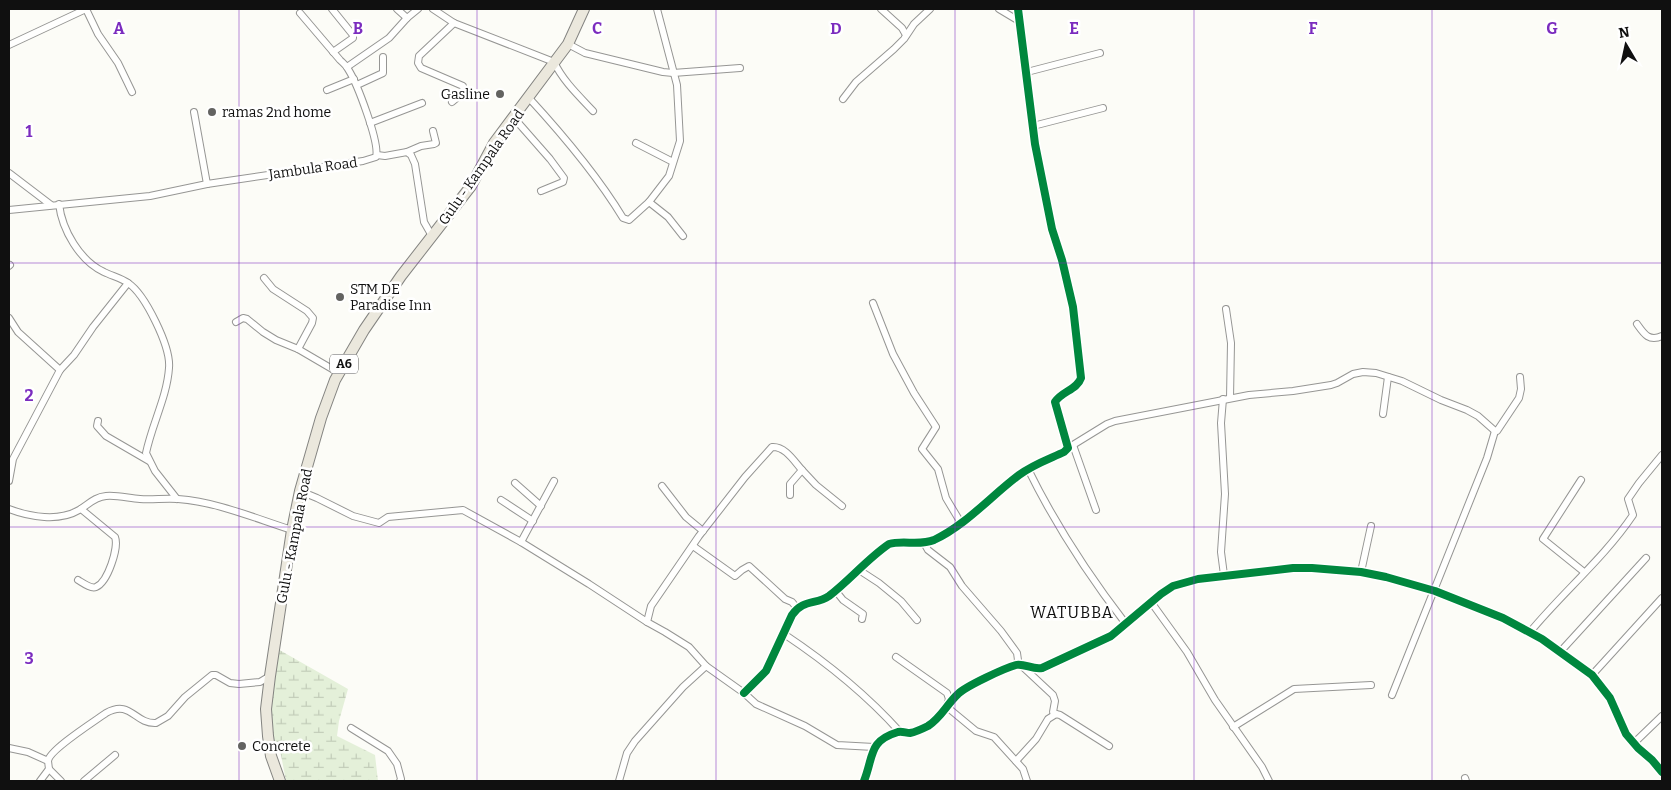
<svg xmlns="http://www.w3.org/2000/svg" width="1671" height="790" font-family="Bitter,serif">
  <defs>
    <pattern id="wetland-marsh" width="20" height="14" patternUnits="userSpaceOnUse" patternTransform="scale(1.25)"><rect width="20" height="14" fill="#e4f0d9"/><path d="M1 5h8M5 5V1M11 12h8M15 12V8" fill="none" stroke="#c3cdb9"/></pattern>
  </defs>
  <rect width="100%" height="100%" fill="#fcfcf7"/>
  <!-- wetland -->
  <polygon fill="url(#wetland-marsh)" points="276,648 348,689 339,721 337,736 375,755 378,781 286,781 281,755 273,739 271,699"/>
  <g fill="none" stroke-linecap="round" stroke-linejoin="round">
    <defs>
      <g id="minor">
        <polyline points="86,9 98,34 118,63 132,92"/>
        <polyline points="332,9 353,35 353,38 333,52"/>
        <polyline points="397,9 407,18"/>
        <path d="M433 9 454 23 554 62C563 81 579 96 593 111"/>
        <polyline points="881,9 902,28 906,35"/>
        <polyline points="999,9 1019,21"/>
        <polyline points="568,44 585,53 663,72 673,73 740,68"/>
        <polyline points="9,45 86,9"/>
        <polyline points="347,67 389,38 407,18 418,9"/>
        <polyline points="1027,72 1100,53"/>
        <polyline points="357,85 383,73 383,57"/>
        <polyline points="327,90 354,79"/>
        <path d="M529 98C563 135 597 175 623 218L629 220 649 202 669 176 680 141 677 85 657 9"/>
        <polyline points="843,99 856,82 894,49 904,39 914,24 930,9"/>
        <polyline points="452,102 464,92 463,86 421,68 418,63 419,56 454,23"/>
        <path d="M194 112 207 184 363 161 376 157C380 143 357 83 348 69 346 65 343 63 340 60L300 13"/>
        <polyline points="514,118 550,159 564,178 563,182 541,191"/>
        <polyline points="370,123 422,103"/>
        <polyline points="1033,126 1103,108"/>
        <polyline points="636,143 673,162"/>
        <polyline points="407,152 421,146 434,144 436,143 433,131"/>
        <polyline points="377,155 385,156 407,152 411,155 415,164 424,222 432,236"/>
        <polyline points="9,173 51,205"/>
        <polyline points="649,202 668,217 683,236"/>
        <path d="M59 204C62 230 80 261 104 272 112 276 121 278 128 283 145 294 171 347 169 368 167 397 152 424 146 453L155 471 177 499"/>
        <polyline points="9,210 150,196 207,184"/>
        <polyline points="9,266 10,265"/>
        <polyline points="264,278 273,289 307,311 313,318 312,323 298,349"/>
        <polyline points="873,303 893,354 914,393 936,427 922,449 938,469 946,498 961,523"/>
        <polyline points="1226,309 1231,343 1230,398"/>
        <polyline points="9,318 18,332 60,370"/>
        <polyline points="236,322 243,318 247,319 263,332 276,340 298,349 339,373"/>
        <path d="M1637 324C1644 334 1649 342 1662 336"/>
        <polyline points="1223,399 1221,423 1225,494 1221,552 1224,575"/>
        <polyline points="1383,414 1388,377"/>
        <polyline points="98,421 97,426 106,436 149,461"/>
        <polyline points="1073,445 1096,510"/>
        <polyline points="1068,448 1107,424 1115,421 1249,395 1293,391 1331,385 1337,383 1353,374 1363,372 1376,373 1402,381 1441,400 1467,410 1478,416 1495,431 1497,431 1519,398 1521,389 1520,377"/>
        <path d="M1028 469C1055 524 1089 576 1126 624"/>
        <polyline points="802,470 816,485 842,506"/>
        <polyline points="1581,480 1543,539 1584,572"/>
        <polyline points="9,481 13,459 60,370 74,355 93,327 128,283"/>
        <polyline points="515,483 541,506"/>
        <polyline points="662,486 686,517 703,531"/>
        <polyline points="300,491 317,498 353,516 379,523 388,517 463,510 521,542 589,584 647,622"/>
        <path d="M790 495V484L802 470C794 461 785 446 772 447L745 477 699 536 651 606 647 622 665 632 689 647 706 666 744 693 756 704 805 726 837 745 874 747"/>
        <polyline points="501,500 533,521"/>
        <path d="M9 509C30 517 59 522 79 510 88 505 94 497 106 496 117 495 128 498 140 499 152 500 165 498 178 499 218 502 254 518 292 530"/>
        <polyline points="521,542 554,481"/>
        <polyline points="924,543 928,550 950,567 962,586 1001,631 1017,653 1018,660 1016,665"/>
        <polyline points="693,546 735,576 742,570 749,566 785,599 792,602 797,608"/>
        <polyline points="859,570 879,583 901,601 917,620"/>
        <polyline points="1361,572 1371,526"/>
        <path d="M78 580C83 583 91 589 96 587 108 582 119 547 115 537L81 509"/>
        <polyline points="835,590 843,600 863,614 862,619"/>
        <polyline points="1151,602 1187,652 1215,700 1262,767 1269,781"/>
        <path d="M1530 632C1563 592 1604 558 1633 515L1628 499 1639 483 1662 455"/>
        <path d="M784 634C826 662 866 694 900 732"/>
        <polyline points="1560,652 1646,558"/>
        <polyline points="896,657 947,693 949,699 947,705"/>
        <polyline points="1023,667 1053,695 1055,701 1053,712 1056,714"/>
        <polyline points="1592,675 1662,598"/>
        <path d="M744 693 766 671 792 615C803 599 816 605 829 596 850 580 867 559 889 544 903 540 920 546 934 540 966 525 991 496 1019 475 1032 465 1049 459 1064 452L1068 448 1055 402C1062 391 1077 390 1081 378L1073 307 1062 260 1052 229 1035 144 1018 9"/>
        <polyline points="1392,695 1487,458 1495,431"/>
        <polyline points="947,707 976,731 994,737 1023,769 1027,781"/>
        <polyline points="1233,727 1294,689 1371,685"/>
        <polyline points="351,728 388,751 397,764 401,779 400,781"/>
        <polyline points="1634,743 1662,716"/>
        <polyline points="9,748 28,752 48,761 49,769 40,781"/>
        <path d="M48 761C49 750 95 721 106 713 131 699 134 724 156 723L168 716 185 697 212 675H216L230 683 239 684 260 682 270 676"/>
        <polyline points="1016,761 1036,739 1048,719 1056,714 1060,715 1109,746"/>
        <polyline points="49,769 61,781"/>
        <polyline points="1465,778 1466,781"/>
        <polyline points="84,781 115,755"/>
        <polyline points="619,781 627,753 635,741 683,687 706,666"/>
        <path d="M864 781C874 756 868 741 898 732 902 731 906 733 910 733 916 732 922 729 928 726 941 718 947 704 958 694 966 686 1005 668 1016 665 1024 663 1033 670 1042 668L1111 636 1161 594 1173 586 1198 579 1293 568H1312L1361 572 1386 577 1435 591 1503 618 1542 639 1592 675 1610 698 1626 734 1638 748 1652 760 1662 772"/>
      </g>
      <polyline id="primary" points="280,781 271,756 268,736 266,709 270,676 292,530 300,491 321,418 335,380 364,330 401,276 471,186 494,143 568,44 584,9"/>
    </defs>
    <!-- minor casing -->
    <use href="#minor" stroke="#969694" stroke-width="8"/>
    <!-- primary casing -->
    <use href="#primary" stroke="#848481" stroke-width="12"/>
    <!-- minor -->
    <use href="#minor" stroke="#fffffe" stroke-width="6"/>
    <!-- primary -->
    <use href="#primary" stroke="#ebe8dd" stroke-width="10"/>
    <defs>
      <g id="cycleway">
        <path d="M744 693 766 671 792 615C803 599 816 605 829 596 850 580 867 559 889 544 903 540 920 546 934 540 966 525 991 496 1019 475 1032 465 1049 459 1064 452L1068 448 1055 402C1062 391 1077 390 1081 378L1073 307 1062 260 1052 229 1035 144 1018 9"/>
        <path d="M864 781C874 756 868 741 898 732 902 731 906 733 910 733 916 732 922 729 928 726 941 718 947 704 958 694 966 686 1005 668 1016 665 1024 663 1033 670 1042 668L1111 636 1161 594 1173 586 1198 579 1293 568H1312L1361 572 1386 577 1435 591 1503 618 1542 639 1592 675 1610 698 1626 734 1638 748 1652 760 1662 772"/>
      </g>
    </defs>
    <!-- cycleway casing -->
    <use href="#cycleway" stroke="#fff" stroke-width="11"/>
    <!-- cycleway -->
    <use href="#cycleway" stroke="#00873e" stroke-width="8"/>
  </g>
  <!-- grid -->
  <path fill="none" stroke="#7b2cbf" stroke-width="1" stroke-opacity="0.55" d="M239 9V781M477 9V781M716 9V781M955 9V781M1194 9V781M1432 9V781M9 263H1662M9 527H1662"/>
  <!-- markers -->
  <g fill="#636361" stroke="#fff" stroke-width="2">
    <circle cx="500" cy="94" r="5"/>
    <circle cx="212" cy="112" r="5"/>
    <circle cx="340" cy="297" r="5"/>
    <circle cx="242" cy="746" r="5"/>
  </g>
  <g text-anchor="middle" stroke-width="5" stroke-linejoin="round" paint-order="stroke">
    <!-- shield labels -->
    <rect fill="#fff" stroke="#585858" stroke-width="1" x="330" y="354.5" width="28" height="19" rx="4"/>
    <g font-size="12" font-weight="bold" fill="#101010">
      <text x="344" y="368">A6</text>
    </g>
    <!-- poi labels -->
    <g font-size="14" fill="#101010" stroke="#fff" text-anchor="start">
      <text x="490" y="99" text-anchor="end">Gasline</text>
      <text x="222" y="117">ramas 2nd home</text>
      <text x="350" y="294">STM DE<tspan x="350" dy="16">Paradise Inn</tspan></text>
      <text x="252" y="751">Concrete</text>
    </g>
    <!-- street labels -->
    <g font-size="14" fill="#101010" stroke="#fff">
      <text transform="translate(481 167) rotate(-55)" y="5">Gulu - Kampala Road</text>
      <text transform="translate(313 168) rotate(-8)" y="5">Jambula Road</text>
      <text transform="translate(294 536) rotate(-79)" y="5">Gulu - Kampala Road</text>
    </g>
    <!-- quarter labels -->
    <g font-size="16" letter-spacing="1" fill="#101010" stroke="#fff">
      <text x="1072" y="618">WATUBBA</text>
    </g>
  </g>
  <g font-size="16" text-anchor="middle" font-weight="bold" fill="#7b2cbf" stroke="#fff" stroke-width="5" stroke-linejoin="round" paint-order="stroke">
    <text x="119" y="34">A</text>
    <text x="358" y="34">B</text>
    <text x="597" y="34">C</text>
    <text x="836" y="34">D</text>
    <text x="1074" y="34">E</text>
    <text x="1313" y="34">F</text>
    <text x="1552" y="34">G</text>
    <text x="29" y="137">1</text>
    <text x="29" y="401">2</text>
    <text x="29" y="664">3</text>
  </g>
  <!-- border -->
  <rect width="1671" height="790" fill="none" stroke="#101010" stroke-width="20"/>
  <!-- north arrow -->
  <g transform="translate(1626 45) rotate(351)" stroke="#ffffff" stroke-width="4" paint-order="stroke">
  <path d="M0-4L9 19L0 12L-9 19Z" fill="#101010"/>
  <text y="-8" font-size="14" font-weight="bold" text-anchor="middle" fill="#101010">N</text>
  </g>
</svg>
